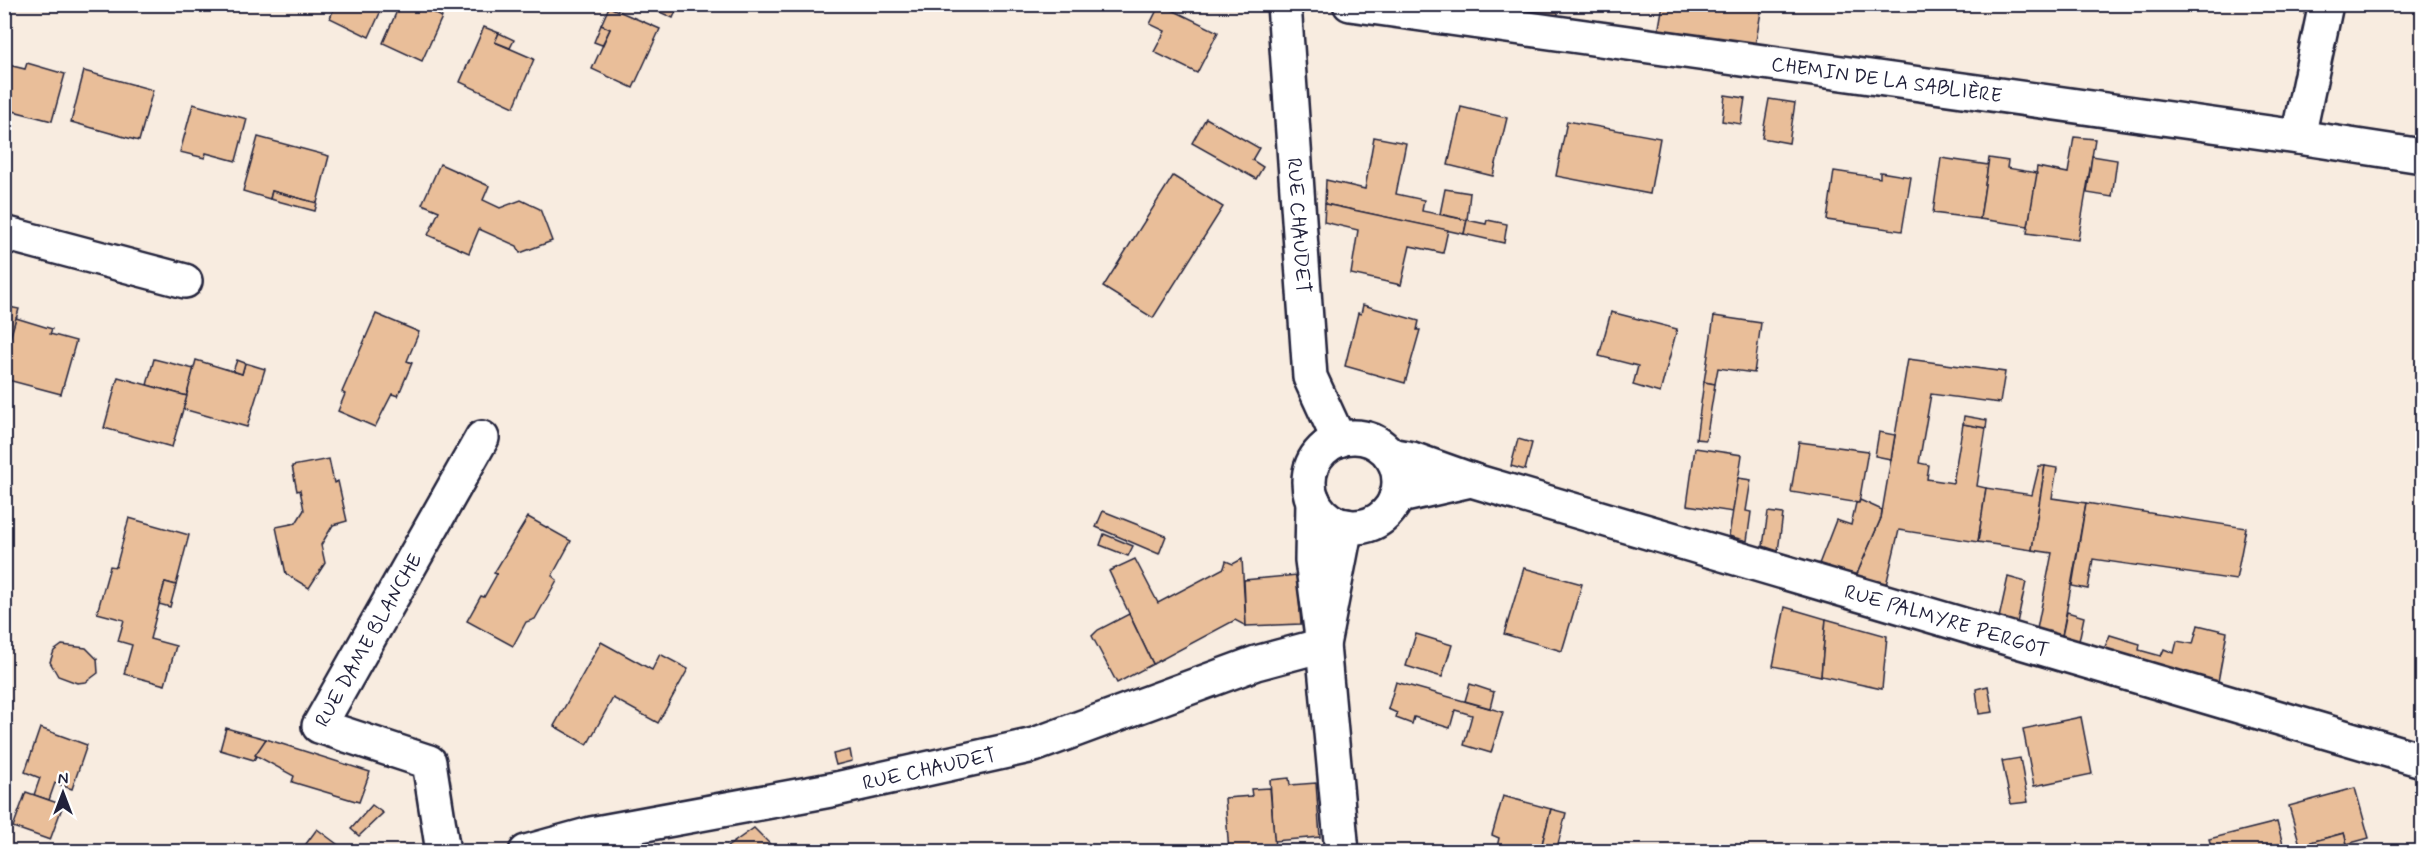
<svg xmlns="http://www.w3.org/2000/svg" width="2427" height="856" font-family="Mynerve,sans-serif">
  <rect width="100%" height="100%" fill="#f8ece0"/>
  <filter id="ink" filterUnits="userSpaceOnUse"><feTurbulence type="fractalNoise" baseFrequency=".0167" numOctaves="2"/><feDisplacementMap in="SourceGraphic" scale="12" xChannelSelector="R" yChannelSelector="G"/><feConvolveMatrix kernelMatrix="1 2 1 2 8 2 1 2 1" color-interpolation-filters="sRGB"/></filter>
  <g filter="url(#ink)">
    <!-- building -->
    <g fill="#e9be99" stroke="#22223b" stroke-width="1.5">
      <polygon points="336,4 384,4 369,37 330,18"/>
      <polygon points="400,4 421,4 420,6 442,17 422,61 383,43"/>
      <polygon points="642,4 679,4 673,18"/>
      <polygon points="1160,4 1218,32 1197,73 1154,52 1165,31 1150,24"/>
      <polygon points="1513,4 1562,4 1553,25"/>
      <polygon points="1663,4 1762,6 1754,53 1657,39"/>
      <polygon points="609,7 660,29 633,88 592,69 610,29 601,25"/>
      <polygon points="601,25 610,29 602,45 594,42"/>
      <polygon points="484,27 499,33 495,42 534,59 514,107 460,82"/>
      <polygon points="499,33 514,40 510,48 495,42"/>
      <polygon points="27,63 65,74 52,121 13,111 11,118 4,116 4,64 25,69"/>
      <polygon points="84,71 153,90 139,141 71,122"/>
      <polygon points="1725,95 1745,98 1741,124 1722,121"/>
      <polygon points="1769,99 1795,103 1789,143 1762,138"/>
      <polygon points="193,104 247,119 236,161 206,153 205,158 180,152"/>
      <polygon points="1461,107 1507,118 1493,176 1448,165"/>
      <polygon points="1206,118 1259,148 1252,160 1263,167 1256,179 1192,143"/>
      <polygon points="1567,121 1660,138 1650,194 1556,176"/>
      <polygon points="258,137 329,156 317,203 272,191 270,199 243,191"/>
      <polygon points="1374,137 1406,143 1396,194 1424,200 1422,211 1467,220 1464,234 1325,204 1326,180 1365,189"/>
      <polygon points="2074,137 2095,139 2078,240 2027,233 2037,167 2068,173"/>
      <polygon points="2092,156 2117,160 2112,197 2087,193"/>
      <polygon points="1941,158 1988,165 1980,219 1933,213"/>
      <polygon points="1989,158 2008,161 2007,168 2037,173 2028,226 1980,219"/>
      <polygon points="440,164 489,186 483,200 500,208 521,200 540,209 552,241 520,253 517,246 479,229 469,253 428,235 439,211 422,204"/>
      <polygon points="1834,171 1880,178 1880,172 1911,177 1902,231 1827,220"/>
      <polygon points="1173,176 1223,207 1153,318 1103,287"/>
      <polygon points="1445,189 1470,193 1467,220 1440,214"/>
      <polygon points="272,191 317,203 315,211 270,199"/>
      <polygon points="1325,204 1448,230 1443,253 1410,246 1401,285 1351,274 1358,230 1324,222"/>
      <polygon points="1467,220 1486,224 1487,220 1507,224 1504,243 1464,234"/>
      <polygon points="1363,305 1419,321 1417,330 1420,330 1405,383 1345,366 1358,313 1361,314"/>
      <polygon points="4,306 19,309 4,359"/>
      <polygon points="1611,312 1677,329 1660,393 1633,385 1638,366 1599,356"/>
      <polygon points="376,314 419,332 407,361 412,363 398,396 392,394 375,427 338,411 345,394 342,392"/>
      <polygon points="1714,316 1761,323 1754,373 1718,368 1715,384 1704,382"/>
      <polygon points="16,318 52,329 50,334 76,341 61,394 4,379 4,359"/>
      <polygon points="154,359 194,369 187,396 147,385"/>
      <polygon points="1908,359 2005,372 2000,403 1931,394 1919,463 1929,465 1927,479 1953,483 1963,424 1986,428 1977,486 1986,488 1978,542 1899,530 1886,585 1856,576 1881,518"/>
      <polygon points="196,360 242,374 245,363 265,369 247,427 183,409"/>
      <polygon points="237,360 245,363 242,374 233,371"/>
      <polygon points="118,377 187,396 172,447 104,428"/>
      <polygon points="1704,382 1715,384 1706,440 1696,439"/>
      <polygon points="1964,416 1987,420 1986,428 1963,424"/>
      <polygon points="1879,432 1895,435 1891,459 1875,456"/>
      <polygon points="1518,439 1532,443 1525,470 1511,466"/>
      <polygon points="1799,442 1868,451 1859,503 1791,492"/>
      <polygon points="1695,448 1742,455 1733,512 1687,505"/>
      <polygon points="329,459 334,483 338,481 347,521 333,525 321,545 325,563 309,588 286,574 276,527 296,523 304,510 300,490 297,491 292,466"/>
      <polygon points="2039,466 2045,466 2032,550 1978,542 1986,488 2032,495"/>
      <polygon points="2045,466 2057,468 2052,498 2086,503 2062,636 2037,629 2052,553 2032,550"/>
      <polygon points="1738,478 1751,480 1746,511 1751,512 1747,541 1729,536"/>
      <polygon points="1860,500 1882,510 1881,518 1856,576 1819,564 1836,520 1851,525 1856,503 1859,503"/>
      <polygon points="2086,503 2246,528 2236,580 2093,559 2088,589 2072,586"/>
      <polygon points="1103,511 1166,536 1159,554 1096,527"/>
      <polygon points="1768,512 1783,514 1778,551 1763,546"/>
      <polygon points="528,517 571,541 552,576 557,580 535,619 526,622 513,646 467,621 481,596 484,597 497,574 494,573"/>
      <polygon points="129,518 189,535 176,585 165,582 150,639 176,646 165,685 124,674 132,645 118,641 124,620 97,613 110,566 116,567"/>
      <polygon points="1104,534 1133,546 1128,556 1100,545"/>
      <polygon points="1135,559 1158,603 1224,568 1226,561 1233,564 1242,559 1246,626 1235,620 1153,664 1109,571"/>
      <polygon points="1524,568 1582,584 1562,651 1504,634"/>
      <polygon points="1297,575 1301,624 1246,626 1244,580"/>
      <polygon points="2008,577 2026,582 2017,623 1999,618"/>
      <polygon points="165,582 176,585 170,607 159,604"/>
      <polygon points="1785,607 1826,619 1821,676 1773,666"/>
      <polygon points="2067,612 2084,617 2079,641 2062,636"/>
      <polygon points="1129,614 1153,664 1117,683 1092,636 1098,630"/>
      <polygon points="1826,619 1887,636 1882,689 1821,676"/>
      <polygon points="2198,625 2227,632 2218,682 2104,649 2110,635 2140,644 2139,650 2161,656 2164,649 2174,653 2177,641 2193,644"/>
      <polygon points="1416,634 1452,645 1442,677 1406,666"/>
      <polygon points="601,642 652,670 660,654 688,669 658,723 613,698 587,745 554,726"/>
      <polygon points="62,645 86,648 97,659 98,673 86,682 77,683 58,676 50,662 54,651"/>
      <polygon points="1396,682 1503,712 1491,753 1464,745 1472,715 1455,710 1450,728 1414,717 1412,724 1396,718 1397,713 1388,709"/>
      <polygon points="1470,684 1494,692 1490,708 1465,701"/>
      <polygon points="1988,686 1993,712 1979,714 1976,689"/>
      <polygon points="2081,717 2092,774 2034,786 2023,729"/>
      <polygon points="40,728 87,745 72,789 55,783 49,800 34,795 40,778 25,772"/>
      <polygon points="226,728 266,739 254,760 220,750"/>
      <polygon points="266,739 370,772 359,802 292,782 294,776 255,755"/>
      <polygon points="850,750 852,761 836,765 833,754"/>
      <polygon points="2020,758 2028,802 2011,804 2002,761"/>
      <polygon points="1289,778 1290,785 1316,783 1320,837 1274,841 1270,780"/>
      <polygon points="1270,788 1275,849 1229,852 1225,798 1252,796 1251,789"/>
      <polygon points="2355,788 2369,838 2347,844 2344,833 2311,842 2313,852 2302,852 2289,806"/>
      <polygon points="26,792 63,805 50,840 13,827"/>
      <polygon points="1503,796 1551,809 1540,852 1496,852 1499,838 1492,835"/>
      <polygon points="372,805 383,813 359,836 351,829"/>
      <polygon points="1551,809 1566,813 1556,852 1540,852"/>
      <polygon points="2277,822 2285,852 2213,852 2209,839"/>
      <polygon points="754,828 770,844 765,852 720,852"/>
      <polygon points="317,829 345,850 300,852"/>
      <polygon points="2344,833 2347,844 2313,852 2311,842"/>
    </g>
    <g fill="none" stroke-linecap="round" stroke-linejoin="round">
      <defs>
        <g id="street">
          <path id="s1" d="M1284 4 1310 377 1339 440"/>
          <path id="s2" d="M1350 4 2298 137 2422 156"/>
          <polyline points="2298,137 2326,4"/>
          <polyline points="4,233 185,281"/>
          <circle cx="1354" cy="482" r="45"/>
          <polyline points="1390,455 1412,459 1471,480"/>
          <path id="s3" d="M1396 497 1471 480 2422 760"/>
          <polyline points="1313,500 1312,560 1323,645 1342,852"/>
          <path id="s4" d="M443 852 429 762 319 726 482 438"/>
          <path id="s5" d="M526 852 591 834 836 789 1034 745 1256 663 1323 645 1346 526"/>
        </g>
      </defs>
      <!-- street casing -->
      <use href="#street" stroke="#22223b" stroke-width="38"/>
      <!-- street -->
      <use href="#street" stroke="#fff" stroke-width="33"/>
    </g>
  </g>
  <g text-anchor="middle" stroke-width="6" stroke-linejoin="round" paint-order="stroke">
    <!-- street labels -->
    <g font-size="20" fill="#22223b" stroke="#fff">
      <text dy="7" stroke="none"><textPath href="#s2" startOffset="542">CHEMIN DE LA SABLIÈRE</textPath></text>
      <text dy="7" stroke="none"><textPath href="#s1" startOffset="222">RUE CHAUDET</textPath></text>
      <text dy="7" stroke="none"><textPath href="#s3" startOffset="573">RUE PALMYRE PERGOT</textPath></text>
      <text dy="7" stroke="none"><textPath href="#s4" startOffset="306">RUE DAME BLANCHE</textPath></text>
      <text dy="7" stroke="none"><textPath href="#s5" startOffset="412">RUE CHAUDET</textPath></text>
    </g>
  </g>
  <!-- margin -->
  <rect width="2427" height="856" fill="none" stroke="#fff" stroke-width="24"/>
  <rect x="12" y="12" width="2403" height="832" fill="none" stroke="#22223b" stroke-width="2" filter="url(#ink)"/>
  <!-- north arrow -->
  <g transform="translate(63 793)" stroke="#ffffff" stroke-width="4.5" paint-order="stroke">
  <path d="M0-4.5L10 22L0 15L-10 22Z" fill="#22223b"/>
  <text y="-9" font-size="16" font-weight="bold" text-anchor="middle" fill="#22223b">N</text>
  </g>
</svg>
